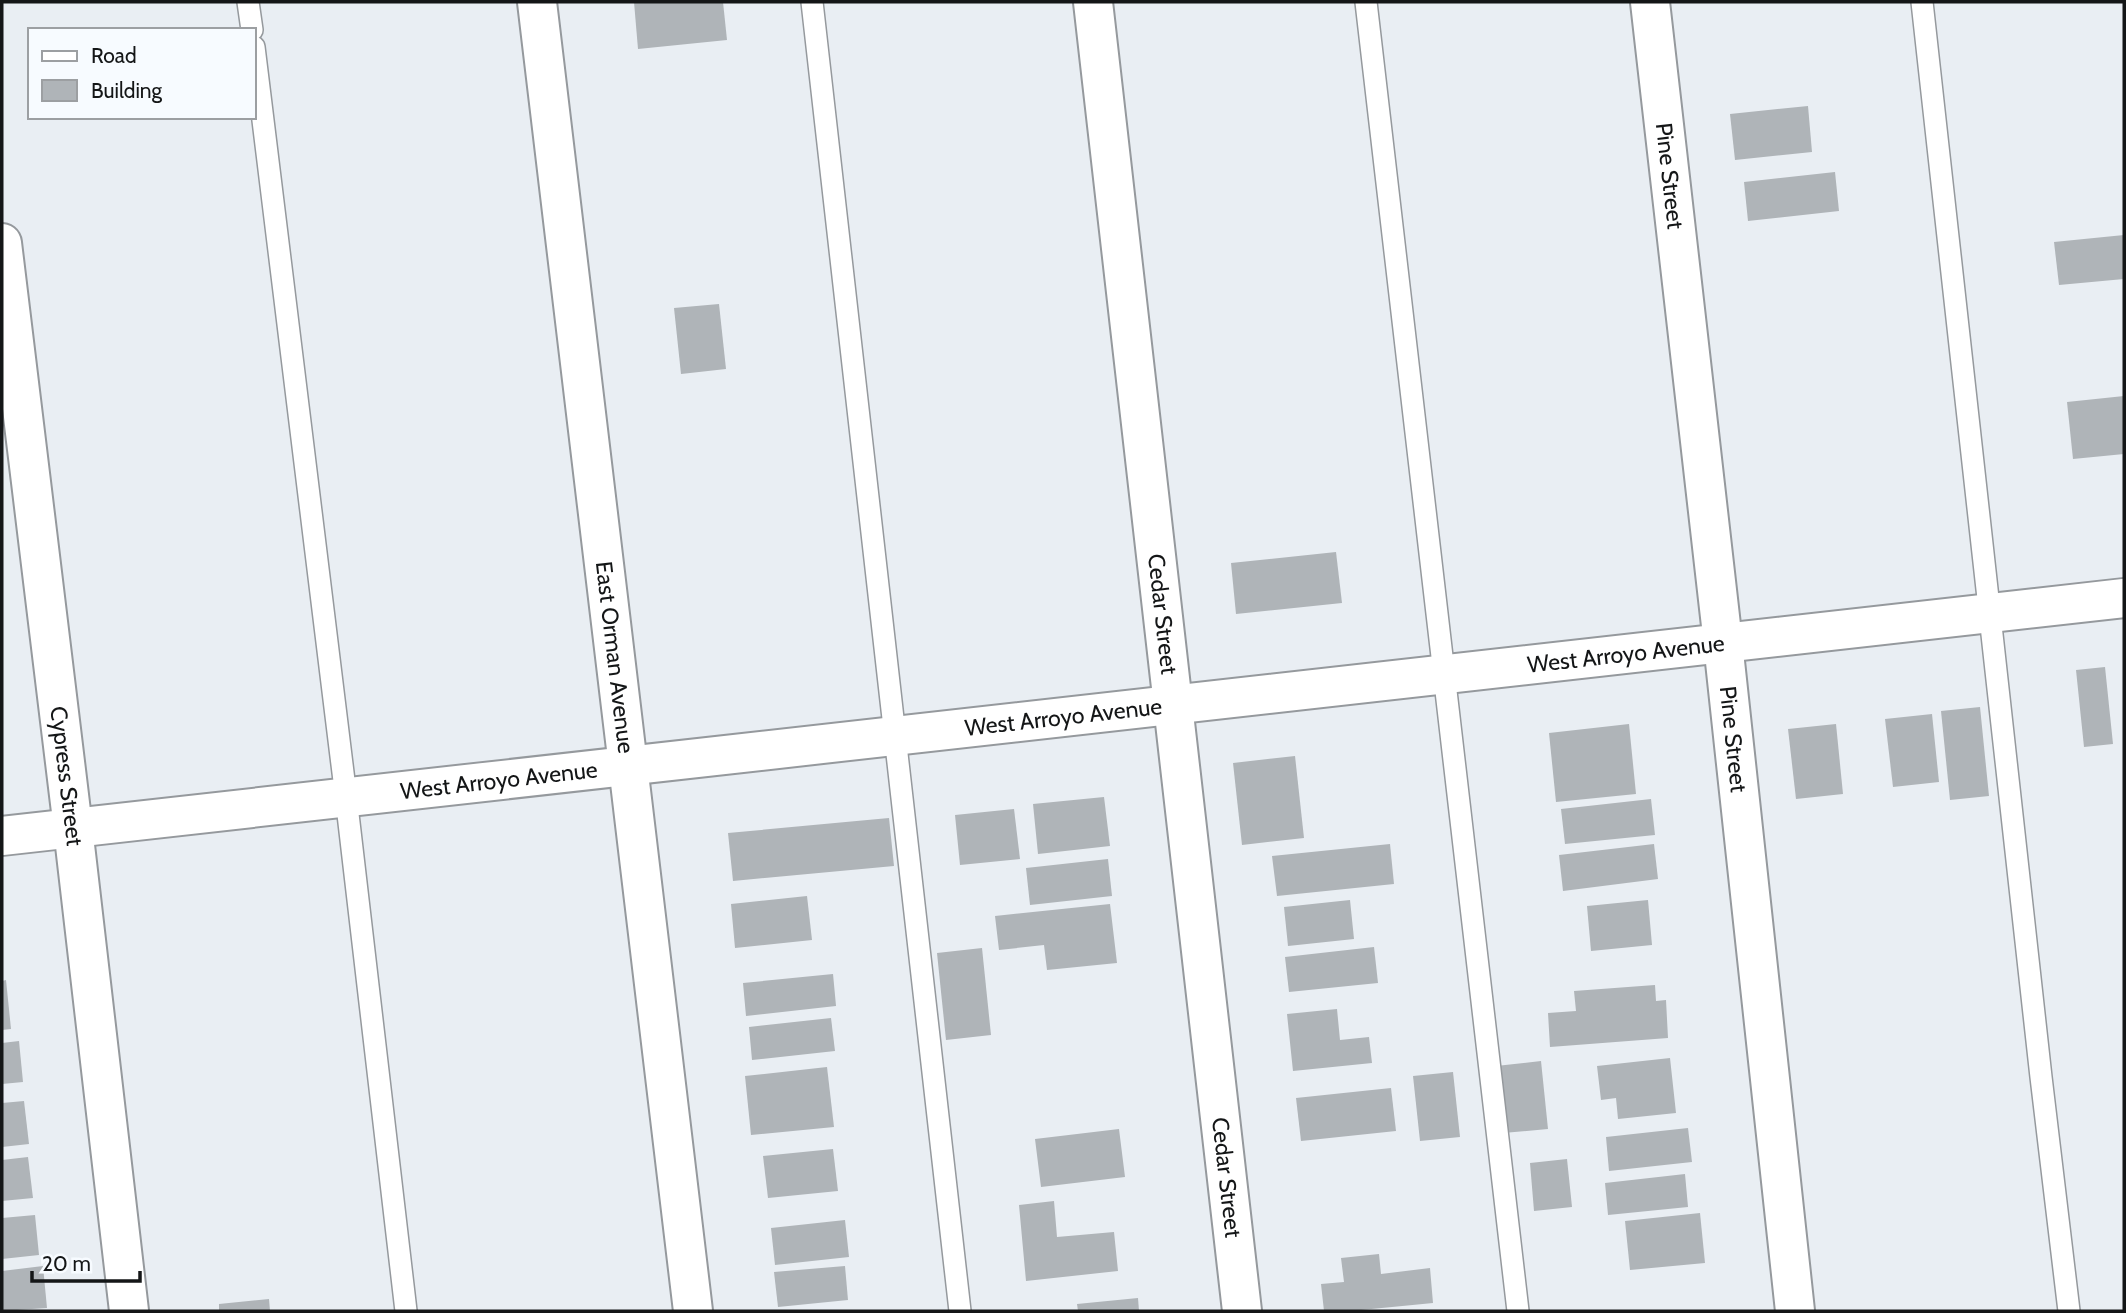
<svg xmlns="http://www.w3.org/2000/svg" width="2126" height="1313" font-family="Cabin,sans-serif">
  <rect width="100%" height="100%" fill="#e9eef3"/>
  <!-- building -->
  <g fill="#afb4b8">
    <polygon points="634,2 723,2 727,40 638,49"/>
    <polygon points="1808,106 1812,152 1735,160 1730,114"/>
    <polygon points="1835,172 1839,211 1748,221 1744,182"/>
    <polygon points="2124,235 2124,279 2059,285 2054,242"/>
    <polygon points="719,304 726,369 681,374 674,308"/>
    <polygon points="2124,396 2124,454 2073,459 2067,402"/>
    <polygon points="1336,552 1342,603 1236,614 1231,563"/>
    <polygon points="2105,667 2113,744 2084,747 2076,670"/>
    <polygon points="1980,707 1989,796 1950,800 1941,711"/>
    <polygon points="1932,714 1939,782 1893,787 1885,719"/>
    <polygon points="1629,724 1636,794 1556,802 1549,733"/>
    <polygon points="1836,724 1843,794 1796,799 1788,729"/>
    <polygon points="1295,756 1304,838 1242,845 1233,763"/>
    <polygon points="1104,797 1110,846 1038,854 1033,804"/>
    <polygon points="1651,799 1655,835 1565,844 1561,809"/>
    <polygon points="1014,809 1020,859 960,865 955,815"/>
    <polygon points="889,818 894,866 733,881 728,833"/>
    <polygon points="1390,844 1394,884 1277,896 1272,856"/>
    <polygon points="1654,844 1658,879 1563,891 1559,855"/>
    <polygon points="1108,859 1112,896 1030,905 1026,868"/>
    <polygon points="807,896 812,940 735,948 731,904"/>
    <polygon points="1350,900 1354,939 1288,946 1284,907"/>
    <polygon points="1648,900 1652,945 1591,951 1587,906"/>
    <polygon points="1110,904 1117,963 1047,970 1044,945 999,950 995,916"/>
    <polygon points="1374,947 1378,983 1289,992 1285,957"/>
    <polygon points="982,948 991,1035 946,1040 937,953"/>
    <polygon points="833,974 836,1006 746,1016 743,983"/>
    <polygon points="6,980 11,1029 2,1030 2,981"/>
    <polygon points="1655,985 1656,1001 1666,1000 1668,1038 1550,1047 1548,1013 1576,1011 1574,991"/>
    <polygon points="1337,1009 1340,1040 1369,1037 1372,1063 1293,1071 1287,1014"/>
    <polygon points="831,1018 835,1051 752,1060 749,1027"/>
    <polygon points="19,1041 23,1082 2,1084 2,1043"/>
    <polygon points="1670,1058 1676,1113 1618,1119 1616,1098 1601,1100 1597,1066"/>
    <polygon points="1541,1061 1548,1129 1503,1133 1496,1066"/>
    <polygon points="827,1067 834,1127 751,1135 745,1076"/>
    <polygon points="1453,1072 1460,1137 1420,1141 1413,1076"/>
    <polygon points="1391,1088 1396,1131 1301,1141 1296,1098"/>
    <polygon points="24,1101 29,1144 2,1147 2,1103"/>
    <polygon points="1688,1128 1692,1162 1609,1171 1606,1137"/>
    <polygon points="1119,1129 1125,1177 1041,1187 1035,1139"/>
    <polygon points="833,1149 838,1191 768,1198 763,1156"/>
    <polygon points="28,1157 33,1198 2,1201 2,1160"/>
    <polygon points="1567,1159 1572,1207 1534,1211 1530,1163"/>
    <polygon points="1685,1174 1688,1207 1608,1215 1605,1183"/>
    <polygon points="1054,1201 1057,1237 1114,1232 1118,1271 1026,1281 1019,1205"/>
    <polygon points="1700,1213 1705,1263 1630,1270 1625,1221"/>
    <polygon points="35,1215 39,1255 2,1259 2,1218"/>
    <polygon points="845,1220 849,1257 775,1265 771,1228"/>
    <polygon points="1379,1254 1381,1274 1430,1268 1433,1303 1351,1311 1324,1311 1321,1284 1344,1282 1341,1258"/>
    <polygon points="43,1266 47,1308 2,1311 2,1271"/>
    <polygon points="845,1266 848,1300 778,1307 774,1272"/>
    <polygon points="1138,1298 1139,1311 1078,1311 1077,1304"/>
    <polygon points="269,1299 270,1311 219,1311 219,1304"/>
  </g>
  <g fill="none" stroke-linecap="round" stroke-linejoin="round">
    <defs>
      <g id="service">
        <polyline points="248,2 252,30"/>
        <polyline points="812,2 960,1311"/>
        <polyline points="1366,2 1518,1311"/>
        <polyline points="1922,2 2041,1077 2069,1311"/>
        <polyline points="254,47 346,797 406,1311"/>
      </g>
      <g id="minor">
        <path id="s1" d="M1093 2 1242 1311"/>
        <path id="s2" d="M1650 2 1723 643 1795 1311"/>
        <path id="s3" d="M2 243 73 828 129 1311"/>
      </g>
      <g id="tertiary">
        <path id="s4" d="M537 2 693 1311"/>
        <path id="s5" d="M2 836 2124 598"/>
      </g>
    </defs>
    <!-- service casing -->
    <use href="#service" stroke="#95999d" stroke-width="24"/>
    <!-- minor casing -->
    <use href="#minor" stroke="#95999d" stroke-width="42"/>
    <!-- tertiary casing -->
    <use href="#tertiary" stroke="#95999d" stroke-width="42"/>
    <!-- service -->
    <use href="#service" stroke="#fff" stroke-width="21"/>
    <!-- minor -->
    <use href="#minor" stroke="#fff" stroke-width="38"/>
    <!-- tertiary -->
    <use href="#tertiary" stroke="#fff" stroke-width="38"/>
  </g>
  <g text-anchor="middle" stroke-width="5" stroke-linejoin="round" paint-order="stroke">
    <!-- street labels -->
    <g font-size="23" fill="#141617" stroke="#f7fbff">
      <text dy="8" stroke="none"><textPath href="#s2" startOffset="175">Pine Street</textPath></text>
      <text dy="8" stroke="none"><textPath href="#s1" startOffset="616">Cedar Street</textPath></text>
      <text dy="8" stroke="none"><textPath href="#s5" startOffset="1634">West Arroyo Avenue</textPath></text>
      <text dy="8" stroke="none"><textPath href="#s4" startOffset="660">East Orman Avenue</textPath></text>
      <text dy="8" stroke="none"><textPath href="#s5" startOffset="1068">West Arroyo Avenue</textPath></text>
      <text dy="8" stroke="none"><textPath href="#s2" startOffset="742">Pine Street</textPath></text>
      <text dy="8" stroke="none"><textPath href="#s3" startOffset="537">Cypress Street</textPath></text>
      <text dy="8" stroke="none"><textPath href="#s5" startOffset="500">West Arroyo Avenue</textPath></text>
      <text dy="8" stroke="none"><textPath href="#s1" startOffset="1183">Cedar Street</textPath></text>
    </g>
  </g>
  <!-- border -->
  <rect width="2126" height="1313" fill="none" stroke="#141617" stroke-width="7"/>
  <!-- legend -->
  <rect x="28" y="28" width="228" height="91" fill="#f7fbff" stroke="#9c9fa2" stroke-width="2"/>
  <rect x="42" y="51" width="35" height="10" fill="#ffffff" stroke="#9c9fa2" stroke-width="2"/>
  <text x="91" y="63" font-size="21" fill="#141617">Road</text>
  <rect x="42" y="80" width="35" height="21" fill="#afb4b8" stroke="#9c9fa2" stroke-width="2"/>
  <text x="91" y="98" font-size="21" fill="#141617">Building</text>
  <!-- scale -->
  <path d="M32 1271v10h108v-10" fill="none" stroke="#141617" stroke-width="3.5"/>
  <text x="42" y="1271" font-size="21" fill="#141617" stroke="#f7fbff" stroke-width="5" paint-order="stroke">20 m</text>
</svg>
